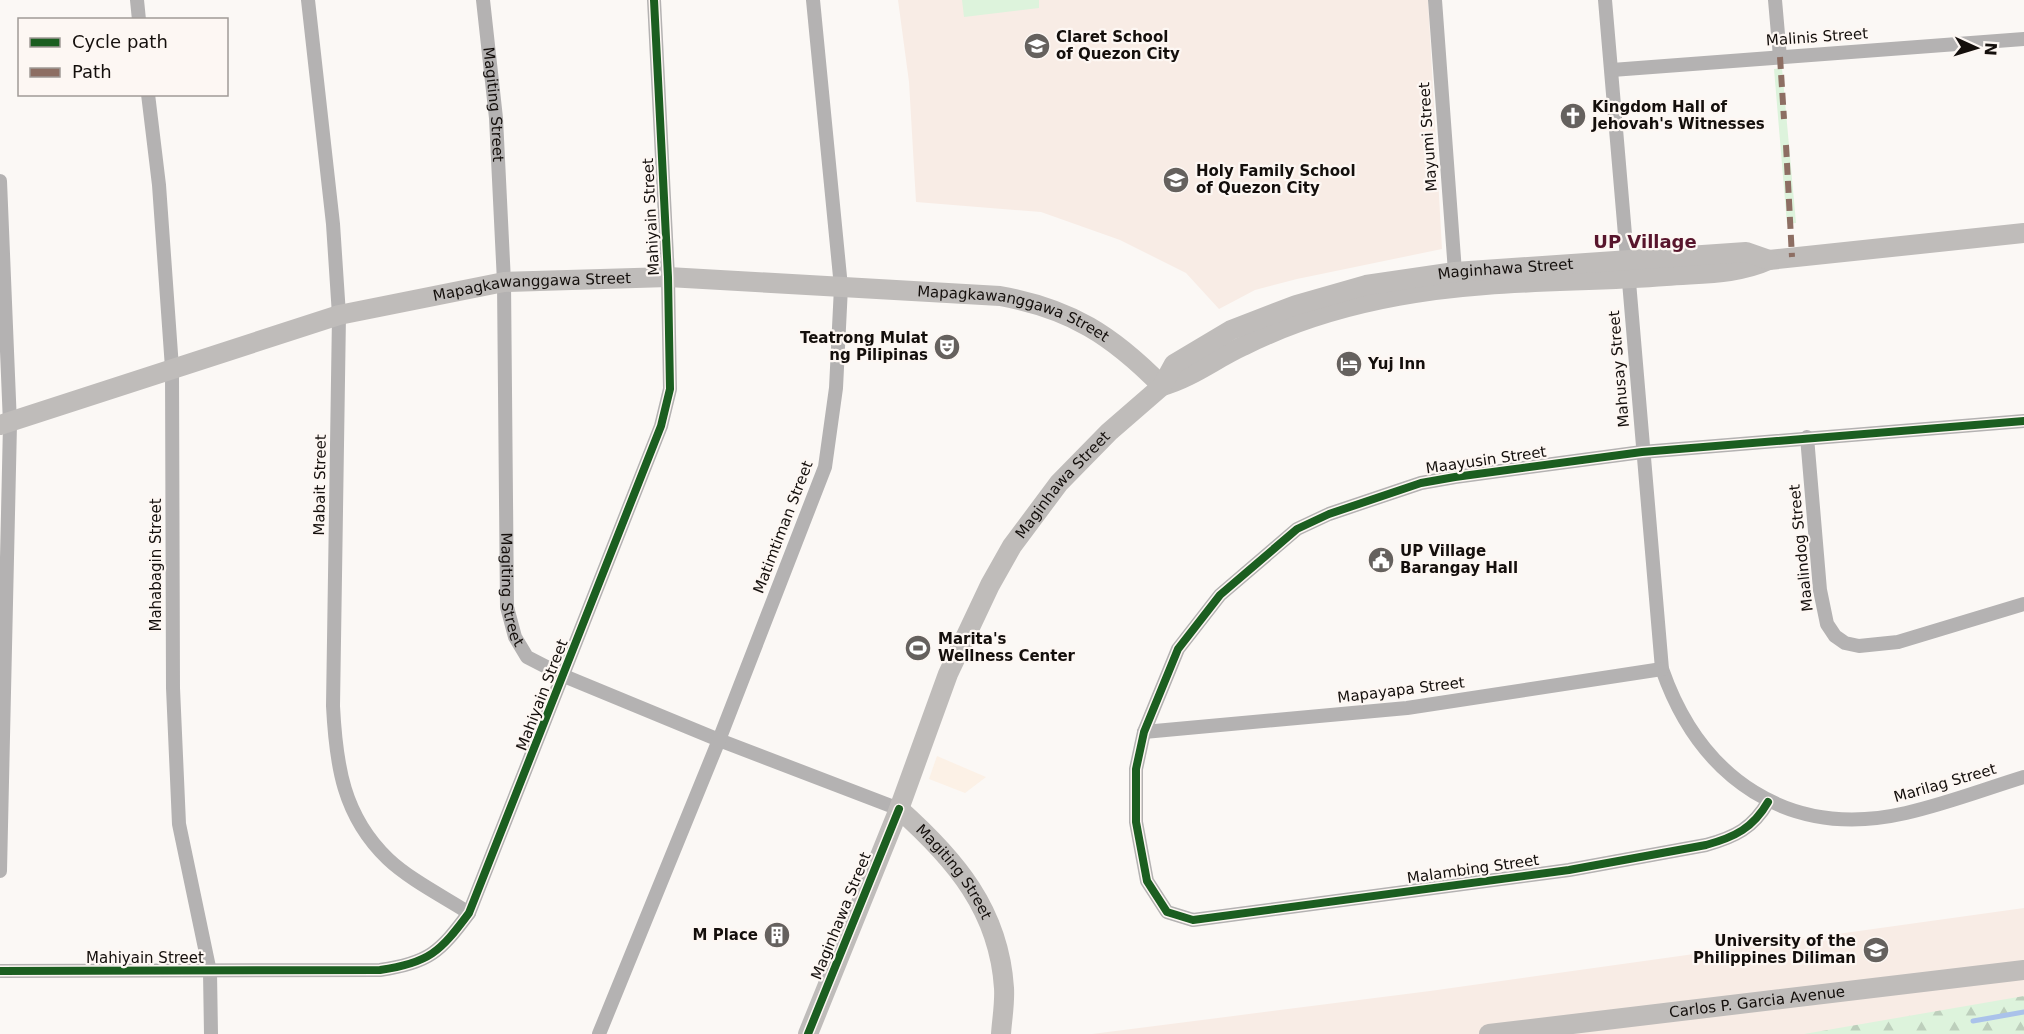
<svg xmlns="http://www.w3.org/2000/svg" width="2024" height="1034" font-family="'DejaVu Sans',sans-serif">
  <defs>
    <pattern id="forest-firs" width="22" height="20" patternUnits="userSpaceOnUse" patternTransform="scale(1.5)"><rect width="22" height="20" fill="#ddf3dc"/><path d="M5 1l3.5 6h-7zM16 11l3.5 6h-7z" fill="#bdcfbc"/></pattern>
  </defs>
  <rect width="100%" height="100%" fill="#fbf8f5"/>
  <!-- commercial -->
  <polygon fill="#fcf1e6" points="937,756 986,777 965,793 929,779"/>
  <!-- built -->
  <g fill="#f8ece5">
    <polygon points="898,0 1428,0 1442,249 1297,279 1255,290 1219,309 1186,273 1120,240 1041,212 916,202 909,82"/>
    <polygon points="2024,908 2024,1034 1092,1034 1430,991"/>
  </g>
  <!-- forest -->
  <polygon fill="url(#forest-firs)" points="2024,996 2024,1034 1804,1034"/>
  <!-- green -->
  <g fill="#ddf3dc">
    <polygon points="962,0 1039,0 1039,8 964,17"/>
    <polygon points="1782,68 1796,223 1787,224 1774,69"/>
  </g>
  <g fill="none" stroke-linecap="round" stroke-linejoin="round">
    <!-- stream -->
    <polyline stroke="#aac2ea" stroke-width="5" points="1973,1021 2024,1012"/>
    <!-- street -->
    <g stroke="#b4b2b2" stroke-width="14">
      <polyline points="137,0 139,20"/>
      <path d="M308 0 333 224 339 315 333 706C336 765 343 816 388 859 409 879 444 897 469 913"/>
      <path id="s1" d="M483 0 496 118 504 282 507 607 515 637 527 657 564 676 719 740 899 809"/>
      <polyline points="1435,0 1455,272"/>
      <path d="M1605 0 1662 669C1700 778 1788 840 1906 813 1946 804 1985 789 2024 777"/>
      <polyline points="1775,0 1780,57"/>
      <polyline points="1612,70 2024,39"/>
      <polyline points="148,94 159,185 172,368 173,688 179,824 210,972 211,1034"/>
      <polyline points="0,181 10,424 0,871"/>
      <polyline points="1807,437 1820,590 1827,624 1835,636 1845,643 1859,646 1898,642 2024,604"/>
      <polyline points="1144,732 1407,708 1662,669"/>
      <path d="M1768 802C1753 828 1735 837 1706 845L1569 870 1193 920 1167 912 1147 881 1136 822V769L1144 732 1178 649 1220 595 1297 529 1329 514 1421 483 1455 477 1642 452 2024 421"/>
      <path d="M0 971 380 970C429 963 440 952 469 913L661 426 670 389 668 277 654 0"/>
      <polyline points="599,1034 719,740 825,467 836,388 841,287 813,0"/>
    </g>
    <!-- secondary -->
    <g stroke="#bfbcba" stroke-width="20">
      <path d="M1162 386C1191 378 1215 359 1243 346 1293 321 1343 306 1398 296 1486 279 1577 283 1666 276 1701 273 1736 275 1769 260L2024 233"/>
      <path id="s2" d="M0 425 339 315 504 282 668 277 1000 296C1071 309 1112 335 1162 386"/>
      <path id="s3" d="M899 809C955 859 999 910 1004 988 1005 1003 1002 1019 1001 1034"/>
      <path id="s4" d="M808 1034 899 809 948 674 990 585 1012 546 1059 483 1109 432 1162 386 1174 364 1231 330 1296 305 1366 285 1455 272 1746 252 1769 260"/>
      <path id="s5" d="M1489 1034 2024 970"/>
    </g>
    <!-- quiet -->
    <g stroke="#8d6e63" stroke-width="6" stroke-dasharray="12 6" stroke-linecap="butt">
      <polyline points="1780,57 1784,119"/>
      <polyline points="1786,145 1792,257"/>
    </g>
    <defs>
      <g id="cycleway">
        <path d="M1768 802C1753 828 1735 837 1706 845L1569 870 1193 920 1167 912 1147 881 1136 822V769L1144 732 1178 649 1220 595 1297 529 1329 514 1421 483 1455 477 1642 452 2024 421"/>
        <path d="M0 971 380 970C429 963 440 952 469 913L661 426 670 389 668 277 654 0"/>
        <polyline points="808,1034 899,809"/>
      </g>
    </defs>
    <!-- cycleway casing -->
    <use href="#cycleway" stroke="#fdf7f3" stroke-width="11"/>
    <!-- cycleway -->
    <use href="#cycleway" stroke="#1b5e20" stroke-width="8"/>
  </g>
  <!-- icons -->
  <defs>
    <symbol id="school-disc" viewBox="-11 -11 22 22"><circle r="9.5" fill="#65615e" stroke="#fdf7f3"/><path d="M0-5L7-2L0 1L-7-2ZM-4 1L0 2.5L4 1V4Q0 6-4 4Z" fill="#fff"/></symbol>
    <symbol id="church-disc" viewBox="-11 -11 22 22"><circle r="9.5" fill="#65615e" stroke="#fdf7f3"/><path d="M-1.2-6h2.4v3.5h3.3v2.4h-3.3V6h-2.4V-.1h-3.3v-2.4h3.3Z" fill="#fff"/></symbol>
    <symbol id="theatre-disc" viewBox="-11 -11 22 22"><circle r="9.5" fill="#65615e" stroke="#fdf7f3"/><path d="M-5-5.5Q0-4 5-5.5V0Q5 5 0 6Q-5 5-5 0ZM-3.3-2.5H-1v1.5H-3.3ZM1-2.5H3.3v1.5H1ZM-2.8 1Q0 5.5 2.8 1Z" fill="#fff"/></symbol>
    <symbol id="hotel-disc" viewBox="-11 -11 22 22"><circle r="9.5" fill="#65615e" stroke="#fdf7f3"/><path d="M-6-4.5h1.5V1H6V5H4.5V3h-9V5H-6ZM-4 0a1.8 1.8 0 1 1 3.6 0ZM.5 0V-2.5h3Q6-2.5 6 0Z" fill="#fff"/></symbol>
    <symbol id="civic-disc" viewBox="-11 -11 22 22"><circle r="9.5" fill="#65615e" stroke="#fdf7f3"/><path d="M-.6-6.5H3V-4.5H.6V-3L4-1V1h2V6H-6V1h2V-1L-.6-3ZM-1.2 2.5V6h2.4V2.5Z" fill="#fff"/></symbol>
    <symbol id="stadium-disc" viewBox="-11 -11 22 22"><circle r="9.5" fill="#65615e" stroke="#fdf7f3"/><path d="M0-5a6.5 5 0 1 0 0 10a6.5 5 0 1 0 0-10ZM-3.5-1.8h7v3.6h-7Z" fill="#fff"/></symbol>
    <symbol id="building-disc" viewBox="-11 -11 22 22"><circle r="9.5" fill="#65615e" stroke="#fdf7f3"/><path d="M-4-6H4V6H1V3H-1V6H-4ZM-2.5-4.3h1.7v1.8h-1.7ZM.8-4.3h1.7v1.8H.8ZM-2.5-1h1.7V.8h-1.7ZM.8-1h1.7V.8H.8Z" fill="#fff"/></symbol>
    <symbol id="university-disc" viewBox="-11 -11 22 22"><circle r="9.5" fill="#65615e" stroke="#fdf7f3"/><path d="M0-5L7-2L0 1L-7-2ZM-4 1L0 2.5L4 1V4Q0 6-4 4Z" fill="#fff"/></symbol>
  </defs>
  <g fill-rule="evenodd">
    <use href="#school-disc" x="1022" y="31" width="30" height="30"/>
    <use href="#church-disc" x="1558" y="101" width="30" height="30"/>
    <use href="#school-disc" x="1161" y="165" width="30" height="30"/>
    <use href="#theatre-disc" x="932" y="332" width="30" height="30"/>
    <use href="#hotel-disc" x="1334" y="349" width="30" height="30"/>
    <use href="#civic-disc" x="1366" y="545" width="30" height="30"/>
    <use href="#stadium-disc" x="903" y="633" width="30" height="30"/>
    <use href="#building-disc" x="762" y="920" width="30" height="30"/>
    <use href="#university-disc" x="1861" y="935" width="30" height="30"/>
  </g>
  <g text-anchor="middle" stroke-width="4.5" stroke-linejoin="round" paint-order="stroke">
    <!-- poi labels -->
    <g font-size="15" font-weight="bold" fill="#140f0c" stroke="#fdf7f3" text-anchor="start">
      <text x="1056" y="42">Claret School<tspan x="1056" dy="17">of Quezon City</tspan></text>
      <text x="1592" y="112">Kingdom Hall of<tspan x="1592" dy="17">Jehovah's Witnesses</tspan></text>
      <text x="1196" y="176">Holy Family School<tspan x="1196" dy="17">of Quezon City</tspan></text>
      <text x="928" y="343" text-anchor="end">Teatrong Mulat<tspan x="928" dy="17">ng Pilipinas</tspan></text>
      <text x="1368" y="369">Yuj Inn</text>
      <text x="1400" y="556">UP Village<tspan x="1400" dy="17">Barangay Hall</tspan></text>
      <text x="938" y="644">Marita's<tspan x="938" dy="17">Wellness Center</tspan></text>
      <text x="758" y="940" text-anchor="end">M Place</text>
      <text x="1856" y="946" text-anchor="end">University of the<tspan x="1856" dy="17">Philippines Diliman</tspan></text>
    </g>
    <!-- street labels -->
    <g font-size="15" fill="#140f0c" stroke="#fdf7f3">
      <text transform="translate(1817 37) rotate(-4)" y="5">Malinis Street</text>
      <text dy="5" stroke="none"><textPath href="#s1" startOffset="105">Magiting Street</textPath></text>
      <text transform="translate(1428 137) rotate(-94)" y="5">Mayumi Street</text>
      <text transform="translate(651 217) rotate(-93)" y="5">Mahiyain Street</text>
      <text dy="5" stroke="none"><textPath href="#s4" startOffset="1124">Maginhawa Street</textPath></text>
      <text dy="5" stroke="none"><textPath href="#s2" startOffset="552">Mapagkawanggawa Street</textPath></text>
      <text dy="5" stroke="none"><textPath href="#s2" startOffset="1038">Mapagkawanggawa Street</textPath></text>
      <text transform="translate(1619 369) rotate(-95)" y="5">Mahusay Street</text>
      <text transform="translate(1486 460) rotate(-8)" y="5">Maayusin Street</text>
      <text transform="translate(320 485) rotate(-89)" y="5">Mabait Street</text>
      <text dy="5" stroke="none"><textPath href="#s4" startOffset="609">Maginhawa Street</textPath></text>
      <text transform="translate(783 527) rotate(-69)" y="5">Matimtiman Street</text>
      <text transform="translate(1801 548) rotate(-96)" y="5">Maalindog Street</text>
      <text transform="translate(156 565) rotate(-90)" y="5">Mahabagin Street</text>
      <text dy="5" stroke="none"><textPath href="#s1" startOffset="591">Magiting Street</textPath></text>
      <text transform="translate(1401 690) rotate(-7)" y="5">Mapayapa Street</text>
      <text transform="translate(542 695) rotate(-69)" y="5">Mahiyain Street</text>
      <text transform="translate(1945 783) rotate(-16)" y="5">Marilag Street</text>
      <text transform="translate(1473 869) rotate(-8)" y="5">Malambing Street</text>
      <text dy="5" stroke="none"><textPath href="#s3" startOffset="84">Magiting Street</textPath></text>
      <text transform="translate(841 916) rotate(-68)" y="5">Maginhawa Street</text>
      <text x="145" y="963">Mahiyain Street</text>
      <text dy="5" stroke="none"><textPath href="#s5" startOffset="270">Carlos P. Garcia Avenue</textPath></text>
    </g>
    <!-- quarter labels -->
    <g font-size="18" font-weight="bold" fill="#58152c" stroke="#fdf7f3">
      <text x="1645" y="248">UP Village</text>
    </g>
  </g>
  <!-- legend -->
  <rect x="18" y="18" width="210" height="78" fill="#fdf7f3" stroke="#a09a97" stroke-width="1.5"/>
  <rect x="30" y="38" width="30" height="9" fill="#1b5e20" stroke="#a09a97" stroke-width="1.5"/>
  <text x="72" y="48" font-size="18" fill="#140f0c">Cycle path</text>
  <rect x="30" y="68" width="30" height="9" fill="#8d6e63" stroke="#a09a97" stroke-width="1.5"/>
  <text x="72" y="78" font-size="18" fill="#140f0c">Path</text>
  <!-- north arrow -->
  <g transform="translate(1976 48) rotate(94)" stroke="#fdf7f3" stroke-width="4.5" paint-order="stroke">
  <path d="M0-4.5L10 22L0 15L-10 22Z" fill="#140f0c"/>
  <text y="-9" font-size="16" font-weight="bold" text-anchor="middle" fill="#140f0c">N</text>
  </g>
</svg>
